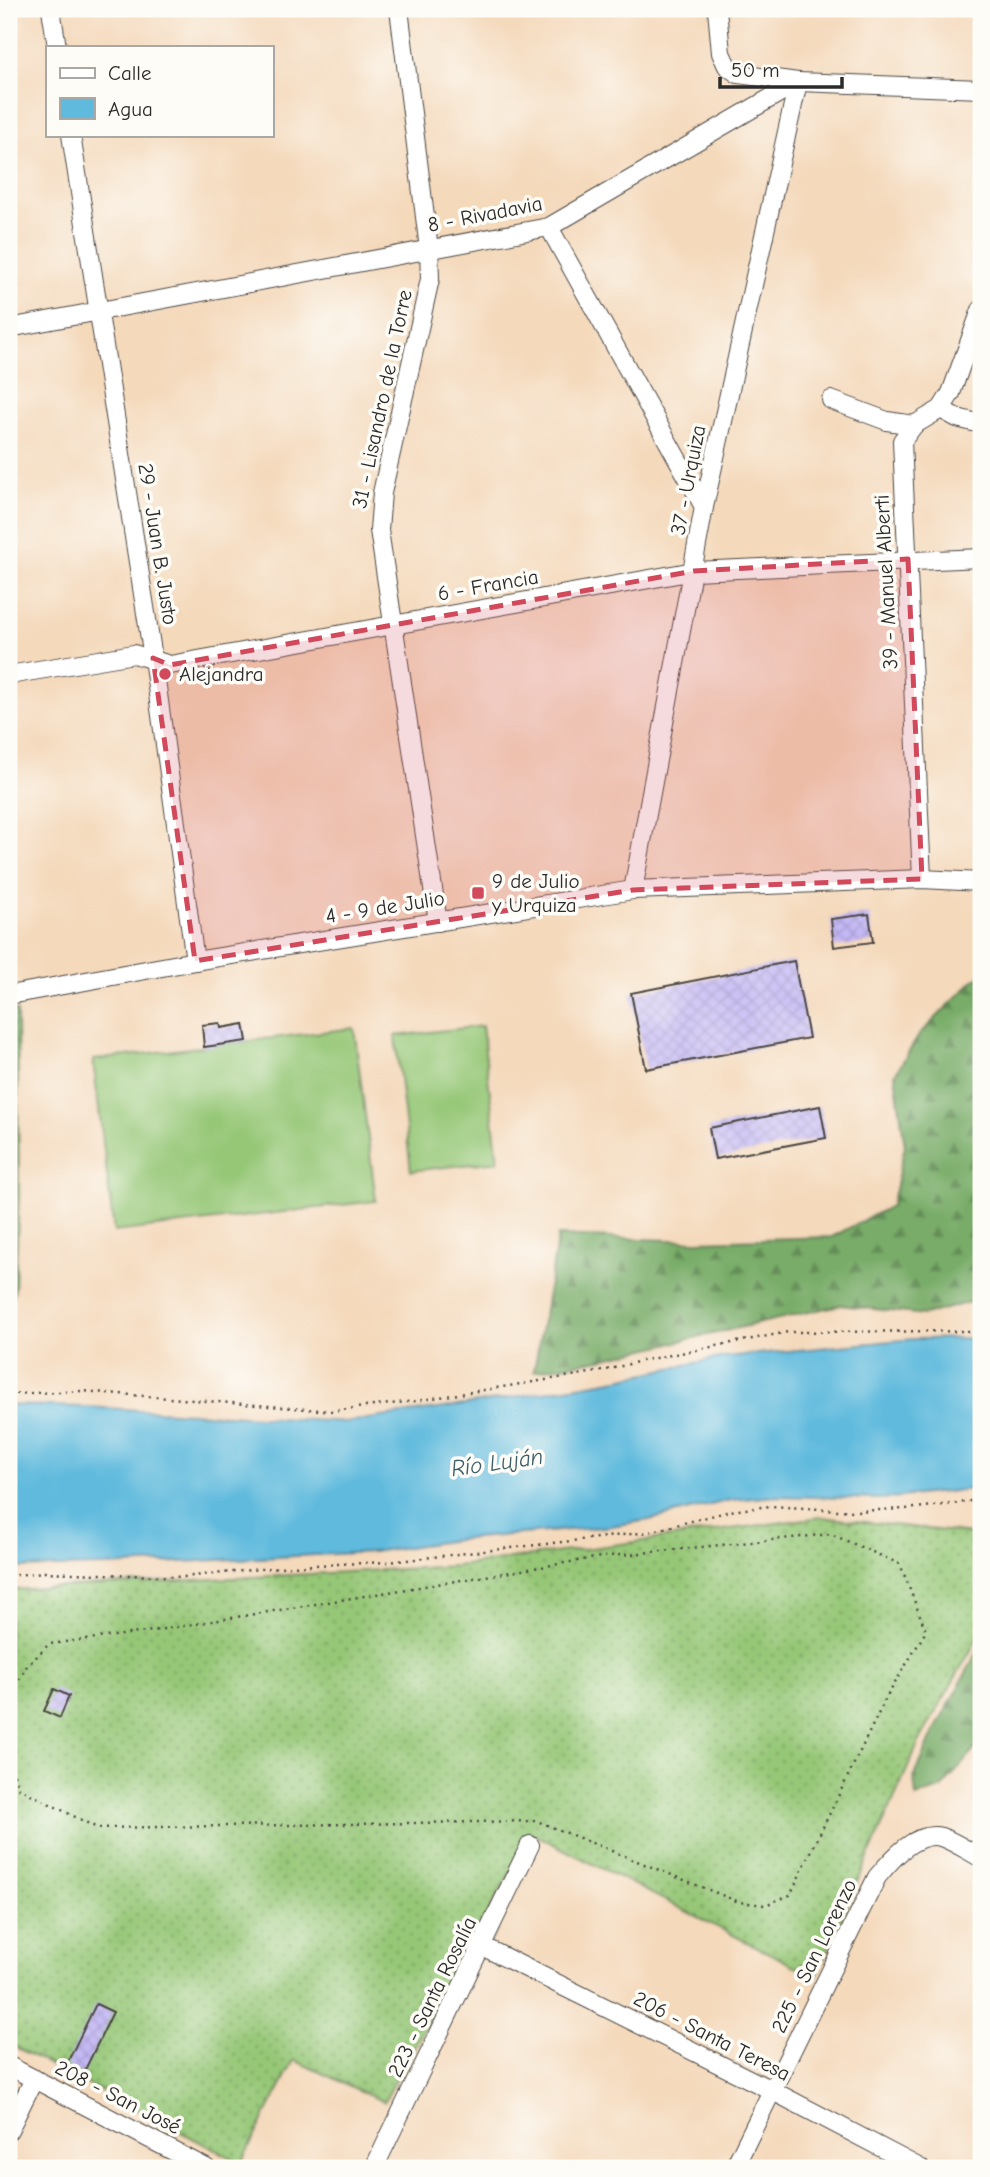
<svg xmlns="http://www.w3.org/2000/svg" width="990" height="2177" font-family="'Comic Neue',sans-serif">
  <defs>
    <pattern id="grass-dots" width="8" height="8" patternUnits="userSpaceOnUse" patternTransform="scale(1.75)"><rect width="8" height="8" fill="#96c777"/><path d="M2 2h.1M6 6h.1" fill="none" stroke="#7ba262" stroke-width="1.8" stroke-linecap="round"/></pattern>
    <pattern id="forest-firs" width="22" height="20" patternUnits="userSpaceOnUse" patternTransform="scale(1.75)"><rect width="22" height="20" fill="#78ac68"/><path d="M5 1l3.5 6h-7zM16 11l3.5 6h-7z" fill="#638c56"/></pattern>
    <pattern id="building-cross-hatch" width="8" height="8" patternUnits="userSpaceOnUse" patternTransform="scale(1.75)"><rect width="8" height="8" fill="#c4b8f5"/><path d="M0 0l8 8M0 8l8-8" fill="none" stroke="#a99ed2"/></pattern>
  </defs>
  <rect width="100%" height="100%" fill="#fdfcf7"/>
  <filter id="ink" filterUnits="userSpaceOnUse"><feTurbulence type="fractalNoise" baseFrequency=".0143" numOctaves="2"/><feDisplacementMap in="SourceGraphic" scale="14" xChannelSelector="R" yChannelSelector="G"/><feConvolveMatrix kernelMatrix="1 2 1 2 8 2 1 2 1" color-interpolation-filters="sRGB"/></filter>
  <filter id="wash" filterUnits="userSpaceOnUse"><feTurbulence type="fractalNoise" baseFrequency=".00686" numOctaves="4" result="noise"/><feDisplacementMap in="SourceGraphic" scale="28" xChannelSelector="R" yChannelSelector="G"/><feGaussianBlur stdDeviation="1.57" result="paint"/><feColorMatrix in="noise" values="0 0 0 0 0 0 0 0 0 0 0 0 0 0 0 0 0 1.4 0 .05"/><feComposite in="paint" operator="in"/></filter>
  <g filter="url(#wash)">
    <rect width="100%" height="100%" fill="#f4d9bb"/>
    <!-- grass -->
    <polygon fill="url(#grass-dots)" stroke="#607951" stroke-width="2" points="821,1517 981,1535 981,1632 919,1742 816,1977 532,1833 384,2102 294,2060 241,2163 9,2044 9,1590 457,1566"/>
    <!-- forest -->
    <g fill="url(#forest-firs)" stroke="#526c4a" stroke-width="2">
      <polygon points="981,975 981,1299 924,1315 840,1305 601,1359 534,1371 558,1236 696,1241 832,1237 891,1206 905,1146 895,1074 920,1034 974,980"/>
      <polygon points="17,1011 19,1193 15,1289 9,1311 9,1012"/>
      <polygon points="981,1645 981,1742 941,1789 916,1797 914,1778 933,1734"/>
    </g>
    <!-- pitch -->
    <g fill="#96c777" stroke="#607951" stroke-width="2">
      <polygon points="482,1026 498,1161 411,1171 395,1036"/>
      <polygon points="354,1028 376,1201 114,1232 93,1060"/>
    </g>
    <!-- water -->
    <polygon fill="#5fbadd" stroke="#457284" stroke-width="2" points="981,1338 981,1488 881,1499 776,1496 731,1500 649,1520 604,1527 463,1539 372,1552 106,1566 9,1568 9,1405 87,1407 347,1422 492,1401 618,1379 724,1357 913,1339"/>
    <g id="blocks">
      <!-- building -->
      <g fill="url(#building-cross-hatch)">
        <polygon points="869,914 873,942 834,947 831,919"/>
        <polygon points="794,961 809,1038 646,1069 631,993"/>
        <polygon points="220,1023 221,1028 244,1024 247,1041 204,1047 202,1025"/>
        <polygon points="820,1106 826,1138 715,1159 709,1128"/>
        <polygon points="54,1689 69,1696 60,1718 44,1711"/>
        <polygon points="96,2004 113,2012 83,2074 66,2065"/>
      </g>
    </g>
  </g>
  <g filter="url(#ink)">
    <use href="#blocks" fill-opacity="0" stroke="#494541" stroke-width="2"/>
    <g fill="none" stroke-linecap="round" stroke-linejoin="round">
      <defs>
        <g id="street">
          <polyline points="51,9 57,47"/>
          <polyline points="399,9 429,249 430,279 382,493 379,530 438,922"/>
          <polyline points="71,135 153,658 195,961"/>
          <polyline points="549,227 704,507"/>
          <polyline points="9,328 549,227 798,82 981,89"/>
          <polyline points="831,400 887,421 914,425"/>
          <polyline points="941,409 957,418 981,424"/>
          <polyline points="9,675 134,654 170,665 694,571 981,558"/>
          <polyline points="922,879 902,441 914,425 941,409 951,393 981,310"/>
          <polyline points="633,890 704,507 798,82 738,74 727,66 721,53 717,9"/>
          <polyline points="9,995 195,961 633,890 922,879 981,882"/>
          <polyline points="482,1946 773,2091 920,2168"/>
          <polyline points="9,2066 206,2168"/>
          <polyline points="9,2130 34,2079"/>
          <polyline points="374,2168 530,1845"/>
          <path d="M734 2168 877 1877C891 1860 916 1830 941 1837 955 1842 968 1851 981 1858"/>
        </g>
      </defs>
      <!-- street casing -->
      <use href="#street" stroke="#494541" stroke-width="20"/>
      <!-- path -->
      <g stroke="#494541" stroke-width="2.5" stroke-dasharray="2 5" stroke-linecap="butt">
        <polyline points="9,1394 82,1391 331,1411 415,1401 602,1371 645,1360 788,1332 981,1331"/>
        <polyline points="9,1576 43,1572 184,1577 290,1566 389,1562 649,1532 730,1511 770,1506 854,1511 906,1509 953,1504 981,1499"/>
        <polyline points="9,1698 26,1667 49,1644 146,1632 601,1557 831,1534 900,1564 926,1631 885,1700 790,1895 765,1905 739,1902 537,1821 97,1828 9,1783"/>
        <polyline points="9,1761 19,1788"/>
      </g>
      <!-- street -->
      <use href="#street" stroke="#fff" stroke-width="18"/>
    </g>
  </g>
  <!-- marked area -->
  <path fill="#d1495b" fill-opacity="0.2" stroke="#d1495b" stroke-width="5" stroke-dasharray="14 9" stroke-linejoin="round" d="M908 559 922 879 633 890 195 961 153 658 170 665 694 571Z"/>
  <!-- markers -->
  <g fill="#d1495b" stroke="#fdfcf7" stroke-width="2.5">
    <circle cx="165" cy="674" r="7"/>
    <rect x="471" y="886" width="14" height="14" rx="3.5"/>
  </g>
  <g text-anchor="middle" stroke-width="7" stroke-linejoin="round" paint-order="stroke">
    <!-- street labels -->
    <g font-size="21" fill="#2b2b2b" stroke="#fdfcf7">
      <text transform="translate(485 214) rotate(-11)" y="7">8 - Rivadavia</text>
      <text transform="translate(382 399) rotate(-78)" y="7">31 - Lisandro de la Torre</text>
      <text transform="translate(688 480) rotate(-79)" y="7">37 - Urquiza</text>
      <text transform="translate(158 544) rotate(81)" y="7">29 - Juan B. Justo</text>
      <text transform="translate(886 582) rotate(-93)" y="7">39 - Manuel Alberti</text>
      <text transform="translate(488 585) rotate(-10)" y="7">6 - Francia</text>
      <text transform="translate(385 907) rotate(-9)" y="7">4 - 9 de Julio</text>
      <text transform="translate(814 1956) rotate(-64)" y="7">225 - San Lorenzo</text>
      <text transform="translate(432 1997) rotate(-64)" y="7">223 - Santa Rosalía</text>
      <text transform="translate(712 2036) rotate(27)" y="7">206 - Santa Teresa</text>
      <text transform="translate(118 2097) rotate(27)" y="7">208 - San José</text>
    </g>
    <!-- poi labels -->
    <g font-size="21" fill="#2b2b2b" stroke="#fdfcf7" text-anchor="start">
      <text x="179" y="681">Alejandra</text>
      <text x="492" y="888">9 de Julio<tspan x="492" dy="24">y Urquiza</tspan></text>
    </g>
    <!-- water labels -->
    <g font-size="23" font-style="italic" fill="#3d5d69" stroke="#fdfcf7">
      <text transform="translate(497 1462) rotate(-8)" y="8">Río Luján</text>
    </g>
  </g>
  <!-- margin -->
  <rect width="990" height="2177" fill="none" stroke="#fdfcf7" stroke-width="35"/>
  <!-- legend -->
  <rect x="46" y="46" width="228" height="91" fill="#fdfcf7" stroke="#a9a8a5" stroke-width="2"/>
  <rect x="60" y="68" width="35" height="10" fill="#ffffff" stroke="#a9a8a5" stroke-width="2"/>
  <text x="108" y="80" font-size="21" fill="#2b2b2b">Calle</text>
  <rect x="60" y="98" width="35" height="21" fill="#5fbadd" stroke="#a9a8a5" stroke-width="2"/>
  <text x="108" y="116" font-size="21" fill="#2b2b2b">Agua</text>
  <!-- scale -->
  <path d="M720 77v10h122v-10" fill="none" stroke="#2b2b2b" stroke-width="3.5"/>
  <text x="731" y="77" font-size="21" fill="#2b2b2b" stroke="#fdfcf7" stroke-width="5" paint-order="stroke">50 m</text>
</svg>
